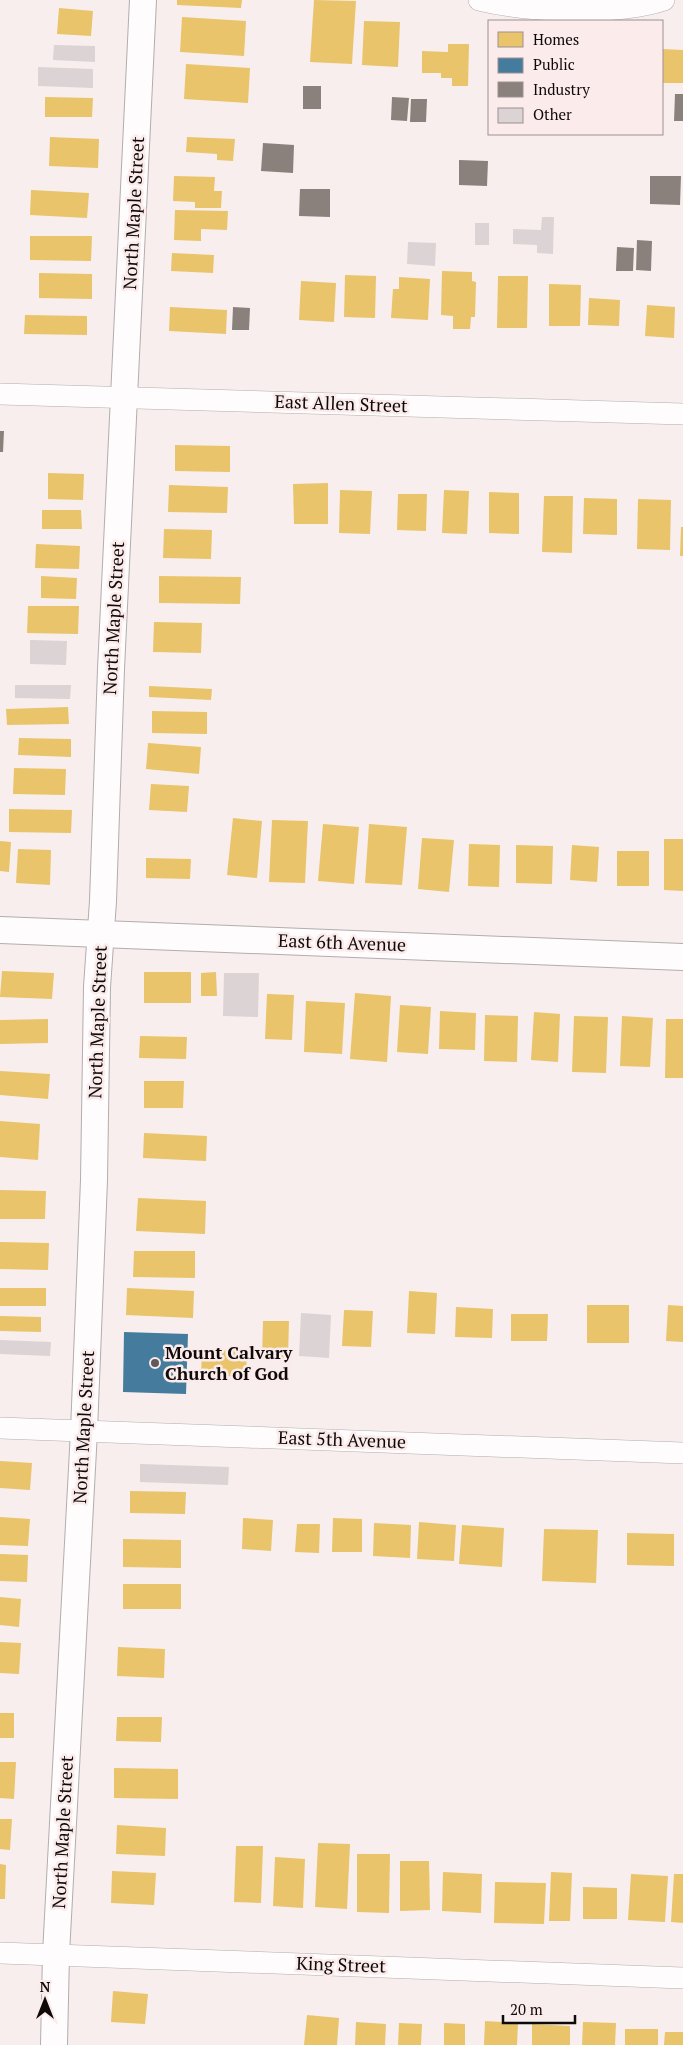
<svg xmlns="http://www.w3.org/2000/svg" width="683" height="2045" font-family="'PT Serif',serif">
  <rect width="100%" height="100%" fill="#f8eeee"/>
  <!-- homes -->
  <g fill="#e9c46a">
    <polygon points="177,0 242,0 241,8 177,5"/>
    <polygon points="314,0 356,1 352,64 310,62"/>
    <polygon points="59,8 93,11 91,36 57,34"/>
    <polygon points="182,17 246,21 244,56 180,52"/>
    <polygon points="364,21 400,22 398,67 362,65"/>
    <polygon points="448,44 469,44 468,86 452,86 452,78 441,78 441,73 422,73 422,51 448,52"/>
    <polygon points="662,49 683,50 683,83 662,83"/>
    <polygon points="186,64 250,68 248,103 184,99"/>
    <polygon points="45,97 93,98 92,117 45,117"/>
    <polygon points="50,137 99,139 98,168 49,166"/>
    <polygon points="187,137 235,139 233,161 217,160 217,154 186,152"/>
    <polygon points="174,176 215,177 214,191 222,191 221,208 195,208 195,202 173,201"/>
    <polygon points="31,190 89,193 87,218 30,215"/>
    <polygon points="175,210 228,211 227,230 201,229 201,241 174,240"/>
    <polygon points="30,236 92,236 91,261 30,260"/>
    <polygon points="172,253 214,255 213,273 171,271"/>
    <polygon points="442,271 472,272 472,281 476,282 475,317 471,317 470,329 453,329 453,316 441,315"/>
    <polygon points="39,273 92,274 92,299 39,298"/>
    <polygon points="345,275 376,276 375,318 344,317"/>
    <polygon points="498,276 528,276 527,328 497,328"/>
    <polygon points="399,277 430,279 428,320 391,318 393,289 399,289"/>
    <polygon points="301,281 336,283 334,322 299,320"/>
    <polygon points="549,284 581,285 580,326 549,326"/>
    <polygon points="589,298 620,300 619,326 588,325"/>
    <polygon points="647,305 675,307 674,338 645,336"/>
    <polygon points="170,307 227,310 226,334 169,331"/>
    <polygon points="25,315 87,316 87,335 24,334"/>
    <polygon points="175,445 230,446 230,472 175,471"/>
    <polygon points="48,473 84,474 83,500 48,499"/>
    <polygon points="328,483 328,524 294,524 293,484"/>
    <polygon points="169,485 228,487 227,513 168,512"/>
    <polygon points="340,490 372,491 370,534 339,533"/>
    <polygon points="444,490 469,491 467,534 442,533"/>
    <polygon points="489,492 519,493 519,534 489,533"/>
    <polygon points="398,494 427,494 426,531 397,530"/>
    <polygon points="544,496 573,496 572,553 542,552"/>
    <polygon points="584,498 617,499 617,535 583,534"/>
    <polygon points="638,499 671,500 670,550 637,549"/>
    <polygon points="42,510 81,510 82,529 42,529"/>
    <polygon points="681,527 683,527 683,556 680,556"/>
    <polygon points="164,529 212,530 211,559 163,558"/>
    <polygon points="36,544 80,546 79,569 35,568"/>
    <polygon points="41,576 77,578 76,599 41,598"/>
    <polygon points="159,576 241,577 240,604 159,603"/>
    <polygon points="28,606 79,606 78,634 27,633"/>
    <polygon points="154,622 202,623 201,653 153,652"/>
    <polygon points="149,686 212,689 211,700 149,697"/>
    <polygon points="68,707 69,724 7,725 6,709"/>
    <polygon points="152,711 207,712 207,734 152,733"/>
    <polygon points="19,738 71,739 71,757 18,755"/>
    <polygon points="148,743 201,747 199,774 146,769"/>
    <polygon points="14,768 66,769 65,795 13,794"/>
    <polygon points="151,784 189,786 187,812 149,810"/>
    <polygon points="9,809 72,810 71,833 9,832"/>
    <polygon points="233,818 262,821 257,878 227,875"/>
    <polygon points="272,820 308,821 305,883 269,882"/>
    <polygon points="323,824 359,827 354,884 318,881"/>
    <polygon points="369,824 407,827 402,885 365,883"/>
    <polygon points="422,838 454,840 449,892 418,889"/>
    <polygon points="664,839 683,839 683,891 664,890"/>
    <polygon points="0,841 11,842 9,872 0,871"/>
    <polygon points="469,844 500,845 499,887 468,886"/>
    <polygon points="516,845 553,846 552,884 516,883"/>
    <polygon points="572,845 599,847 597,882 570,880"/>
    <polygon points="18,849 51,850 50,885 16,883"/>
    <rect x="617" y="851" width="32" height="35"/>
    <polygon points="146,858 191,859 190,879 146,878"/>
    <polygon points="2,971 54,973 52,999 0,997"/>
    <rect x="144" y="972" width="47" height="31"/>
    <polygon points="216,972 217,996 201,996 201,973"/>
    <polygon points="355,993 391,996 387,1062 350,1059"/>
    <polygon points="267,994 294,995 292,1040 265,1039"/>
    <polygon points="306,1001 345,1003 342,1054 304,1052"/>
    <polygon points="400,1005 431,1007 428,1054 397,1052"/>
    <polygon points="440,1011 476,1013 475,1050 439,1049"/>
    <polygon points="534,1012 560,1014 558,1062 531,1060"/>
    <polygon points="485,1015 518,1016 517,1062 484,1061"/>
    <polygon points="574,1016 608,1017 606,1073 572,1072"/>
    <polygon points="622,1016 653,1018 650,1067 620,1066"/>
    <polygon points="48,1019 48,1043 0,1044 0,1020"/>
    <polygon points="666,1019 683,1019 683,1078 665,1078"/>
    <polygon points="140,1036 187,1037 186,1059 139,1058"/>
    <polygon points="0,1071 50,1074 48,1099 0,1095"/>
    <polygon points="144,1081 184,1081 183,1108 144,1108"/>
    <polygon points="0,1121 40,1124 38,1160 0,1157"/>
    <polygon points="144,1133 207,1136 206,1161 143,1158"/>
    <polygon points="0,1190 46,1191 45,1219 0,1219"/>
    <polygon points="138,1198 206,1201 205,1234 136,1231"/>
    <polygon points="0,1242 49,1243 48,1270 0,1269"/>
    <polygon points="134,1251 195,1251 195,1278 133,1277"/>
    <rect x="0" y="1288" width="46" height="18"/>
    <polygon points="127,1288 194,1291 193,1318 126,1315"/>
    <polygon points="409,1291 437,1293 435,1334 407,1333"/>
    <rect x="587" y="1305" width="42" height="38"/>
    <polygon points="668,1305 683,1306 683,1342 666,1341"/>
    <polygon points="456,1307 493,1309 492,1338 455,1337"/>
    <polygon points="344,1310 373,1311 371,1347 342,1346"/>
    <polygon points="511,1314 548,1314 547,1341 511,1341"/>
    <polygon points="0,1316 41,1317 41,1332 0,1331"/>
    <polygon points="263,1321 289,1321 288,1358 262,1358"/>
    <polygon points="202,1350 247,1351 246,1377 201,1375"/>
    <polygon points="0,1461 32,1463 30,1490 0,1488"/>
    <polygon points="130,1491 186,1492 185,1514 130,1513"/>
    <polygon points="0,1517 30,1519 28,1546 0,1545"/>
    <polygon points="243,1518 273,1520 271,1551 242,1549"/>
    <polygon points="333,1518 362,1519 362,1552 332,1552"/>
    <polygon points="419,1522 456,1525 454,1561 417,1559"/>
    <polygon points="374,1523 411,1525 410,1558 373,1556"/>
    <polygon points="297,1524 320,1524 319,1553 295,1552"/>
    <polygon points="462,1525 504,1528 502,1567 459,1564"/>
    <polygon points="544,1529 598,1530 596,1583 542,1581"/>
    <polygon points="627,1533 674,1534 674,1566 627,1565"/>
    <polygon points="123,1539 181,1540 181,1568 123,1567"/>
    <polygon points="0,1554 28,1555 27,1582 0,1581"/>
    <rect x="123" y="1584" width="58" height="25"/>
    <polygon points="0,1597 21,1599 19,1627 0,1625"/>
    <polygon points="0,1642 21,1643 19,1674 0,1673"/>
    <polygon points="118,1647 165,1649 164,1678 117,1676"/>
    <rect x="0" y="1713" width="14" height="25"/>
    <polygon points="117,1717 162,1717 161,1742 116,1741"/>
    <polygon points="0,1762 16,1762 14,1799 0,1798"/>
    <polygon points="114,1768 178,1769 178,1799 114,1798"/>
    <polygon points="0,1819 12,1819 10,1850 0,1849"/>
    <polygon points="117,1825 166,1828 165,1856 116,1854"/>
    <polygon points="318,1843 350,1844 347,1909 315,1907"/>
    <polygon points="236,1846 263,1846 261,1903 234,1902"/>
    <polygon points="357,1854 390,1854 389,1913 357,1912"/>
    <polygon points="275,1857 305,1859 303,1908 273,1906"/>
    <polygon points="400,1861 429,1861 430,1910 400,1911"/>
    <polygon points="0,1864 6,1865 5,1899 0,1899"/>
    <polygon points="112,1871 156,1873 154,1905 111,1903"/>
    <polygon points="443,1872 482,1874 481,1913 442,1911"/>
    <polygon points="551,1872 572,1873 570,1921 549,1921"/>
    <polygon points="631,1874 668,1876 665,1922 628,1920"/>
    <polygon points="674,1874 683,1874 683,1923 671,1922"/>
    <polygon points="495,1882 546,1883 544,1924 494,1923"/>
    <polygon points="583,1887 617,1888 617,1919 583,1919"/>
    <polygon points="113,1991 148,1994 145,2024 111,2022"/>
    <polygon points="307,2015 339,2018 337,2045 304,2045"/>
    <polygon points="485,2021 518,2023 517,2045 484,2045"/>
    <polygon points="356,2022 386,2024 385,2045 355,2045"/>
    <polygon points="583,2022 616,2023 615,2045 582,2045"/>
    <polygon points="399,2023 422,2024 421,2045 398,2045"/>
    <polygon points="444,2023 465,2024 465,2045 444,2045"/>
    <polygon points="532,2024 570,2026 570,2045 532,2045"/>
    <rect x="625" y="2029" width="33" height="16"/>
    <polygon points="665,2032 683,2032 683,2045 664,2045"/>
  </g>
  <!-- public -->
  <polygon fill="#457b9d" points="124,1332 188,1334 186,1394 123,1392"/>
  <!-- industry -->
  <g fill="#8a817c">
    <rect x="303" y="86" width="18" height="23"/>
    <polygon points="675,94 683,94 683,121 674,121"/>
    <polygon points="392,97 409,98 407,121 391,120"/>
    <polygon points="411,99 427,99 426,122 410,122"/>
    <polygon points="263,143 294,145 293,173 261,171"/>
    <polygon points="459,160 488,161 487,186 459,185"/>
    <polygon points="650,176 681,176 680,205 650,204"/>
    <polygon points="300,189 330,189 330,217 299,216"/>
    <polygon points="637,240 652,241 651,271 636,270"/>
    <polygon points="617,247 634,248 633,271 616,271"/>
    <polygon points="233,307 250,308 249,330 232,330"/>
    <polygon points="0,431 4,431 3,452 0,452"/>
  </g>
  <!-- building -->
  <g fill="#dbd3d4">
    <polygon points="54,45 95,46 95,62 53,60"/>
    <polygon points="38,67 93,69 93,88 38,86"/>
    <polygon points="542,217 554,217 553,254 537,253 537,245 513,244 513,229 541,230"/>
    <rect x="475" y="223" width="14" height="22"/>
    <polygon points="408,242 436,243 435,266 407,264"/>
    <polygon points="30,640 67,641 66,665 30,664"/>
    <polygon points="15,685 71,685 70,699 15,698"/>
    <polygon points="224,973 259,973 258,1017 223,1016"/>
    <polygon points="301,1313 331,1315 329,1358 299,1356"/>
    <polygon points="0,1340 51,1342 50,1356 0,1354"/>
    <polygon points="140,1464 229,1467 228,1485 140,1482"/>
  </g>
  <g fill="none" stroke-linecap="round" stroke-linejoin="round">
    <defs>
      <g id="minor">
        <path d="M479 0C528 12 615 16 664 0"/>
        <polyline points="0,394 683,414"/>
        <polyline points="0,1428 683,1453"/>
        <polyline points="0,1953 683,1978"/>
      </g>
      <g id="tertiary">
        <polyline points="0,930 683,957"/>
        <polyline points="54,2045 56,1954 84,1431 94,1180 97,987 103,901 111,669 143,0"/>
      </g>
    </defs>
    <!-- minor casing -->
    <use href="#minor" stroke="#b3adad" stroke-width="22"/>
    <!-- tertiary casing -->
    <use href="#tertiary" stroke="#b3adad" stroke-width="28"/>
    <!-- minor -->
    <use href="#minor" stroke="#fefcfc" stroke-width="21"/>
    <!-- tertiary -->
    <use href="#tertiary" stroke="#fefcfc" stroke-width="26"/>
  </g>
  <!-- markers -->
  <circle fill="#615a5a" stroke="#fbebeb" stroke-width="2" cx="155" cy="1363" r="5"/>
  <g text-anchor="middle" stroke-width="5" stroke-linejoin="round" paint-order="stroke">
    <!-- street labels -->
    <g font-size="18" fill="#0f0a0a" stroke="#fbebeb">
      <text transform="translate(134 213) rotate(-87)" y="6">North Maple Street</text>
      <text transform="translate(341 404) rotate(2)" y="6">East Allen Street</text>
      <text transform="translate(114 618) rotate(-87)" y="6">North Maple Street</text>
      <text transform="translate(342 943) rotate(2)" y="6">East 6th Avenue</text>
      <text transform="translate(98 1022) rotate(-88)" y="6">North Maple Street</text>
      <text transform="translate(84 1427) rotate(-87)" y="6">North Maple Street</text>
      <text transform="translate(342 1440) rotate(2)" y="6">East 5th Avenue</text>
      <text transform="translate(63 1832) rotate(-87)" y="6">North Maple Street</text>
      <text transform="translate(341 1965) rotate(2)" y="6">King Street</text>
    </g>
    <!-- poi labels -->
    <g font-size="18" font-weight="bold" fill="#0f0a0a" stroke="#fbebeb" text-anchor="start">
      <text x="165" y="1359">Mount Calvary<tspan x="165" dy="21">Church of God</tspan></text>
    </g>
  </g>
  <!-- legend -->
  <rect x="488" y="20" width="175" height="115" fill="#fbebeb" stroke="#9d9191"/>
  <rect x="498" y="32" width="25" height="15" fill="#e9c46a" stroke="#9d9191"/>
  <text x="533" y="45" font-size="15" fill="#0f0a0a">Homes</text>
  <rect x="498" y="58" width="25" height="15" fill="#457b9d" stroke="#9d9191"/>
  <text x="533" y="70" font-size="15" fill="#0f0a0a">Public</text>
  <rect x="498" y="82" width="25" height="15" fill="#8a817c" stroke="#9d9191"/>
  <text x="533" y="95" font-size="15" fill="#0f0a0a">Industry</text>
  <rect x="498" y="108" width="25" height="15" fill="#dbd3d4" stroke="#9d9191"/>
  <text x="533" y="120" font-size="15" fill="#0f0a0a">Other</text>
  <!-- north arrow -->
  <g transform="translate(45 2000)" stroke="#fbebeb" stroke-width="4" paint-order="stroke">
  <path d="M0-4L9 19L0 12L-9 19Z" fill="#0f0a0a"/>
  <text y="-8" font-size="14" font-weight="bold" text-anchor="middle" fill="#0f0a0a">N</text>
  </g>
  <!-- scale -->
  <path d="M503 2015v8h72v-8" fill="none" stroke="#0f0a0a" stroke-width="2.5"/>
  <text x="510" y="2015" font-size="15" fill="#0f0a0a" stroke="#fbebeb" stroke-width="4" paint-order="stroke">20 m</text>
</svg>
